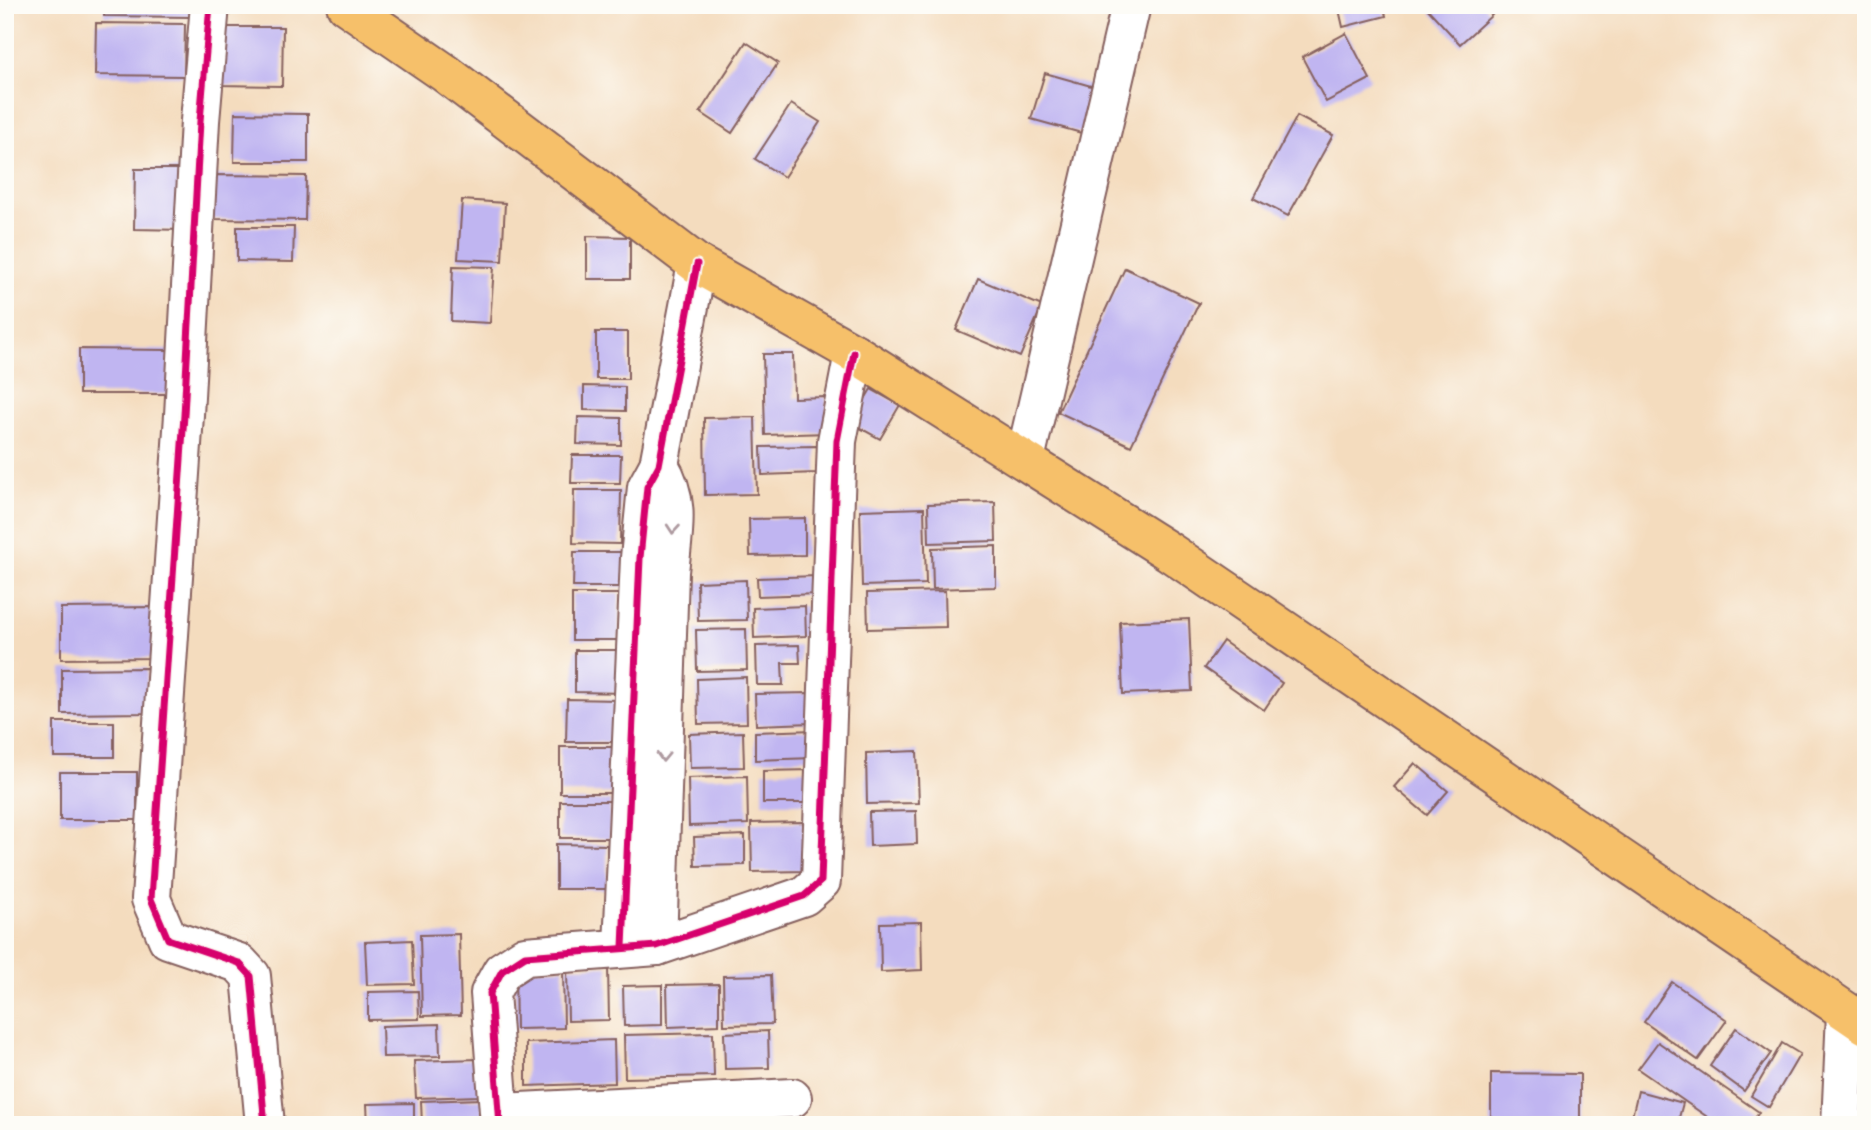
<svg xmlns="http://www.w3.org/2000/svg" width="1871" height="1130" font-family="Pangolin,sans-serif">
  <rect width="100%" height="100%" fill="#fdfcf7"/>
  <filter id="ink" filterUnits="userSpaceOnUse"><feTurbulence type="fractalNoise" baseFrequency=".0143" numOctaves="2"/><feDisplacementMap in="SourceGraphic" scale="14" xChannelSelector="R" yChannelSelector="G"/><feConvolveMatrix kernelMatrix="1 2 1 2 8 2 1 2 1" color-interpolation-filters="sRGB"/></filter>
  <filter id="wash" filterUnits="userSpaceOnUse"><feTurbulence type="fractalNoise" baseFrequency=".00686" numOctaves="4" result="noise"/><feDisplacementMap in="SourceGraphic" scale="28" xChannelSelector="R" yChannelSelector="G"/><feGaussianBlur stdDeviation="1.57" result="paint"/><feColorMatrix in="noise" values="0 0 0 0 0 0 0 0 0 0 0 0 0 0 0 0 0 1.4 0 .05"/><feComposite in="paint" operator="in"/></filter>
  <g filter="url(#wash)">
    <rect width="100%" height="100%" fill="#f4dcbe"/>
    <g id="blocks">
      <!-- building -->
      <g fill="#c0b5f1">
        <polygon points="104,5 190,5 190,17 104,16"/>
        <polygon points="1338,5 1383,5 1386,16 1343,27"/>
        <polygon points="1424,5 1483,5 1492,15 1460,44"/>
        <polygon points="96,23 185,24 184,76 95,75"/>
        <polygon points="220,27 283,27 282,86 219,85"/>
        <polygon points="1346,33 1370,79 1326,102 1302,57"/>
        <polygon points="746,42 778,63 732,133 700,112"/>
        <polygon points="1045,73 1098,88 1085,134 1031,119"/>
        <polygon points="791,104 820,122 784,177 755,159"/>
        <polygon points="235,113 308,114 308,162 234,162"/>
        <polygon points="1297,116 1333,135 1288,216 1253,198"/>
        <polygon points="135,169 187,169 186,230 134,229"/>
        <polygon points="212,175 306,176 305,220 211,219"/>
        <polygon points="462,200 505,203 502,261 458,259"/>
        <polygon points="237,227 294,227 293,262 237,261"/>
        <polygon points="587,236 630,237 630,279 587,279"/>
        <polygon points="453,266 494,267 490,323 451,321"/>
        <polygon points="1125,268 1199,303 1131,446 1058,412"/>
        <polygon points="978,279 1042,306 1020,357 956,330"/>
        <rect x="596" y="332" width="32" height="47"/>
        <polygon points="79,349 169,350 169,394 79,394"/>
        <polygon points="763,354 793,354 794,398 826,397 828,433 765,435"/>
        <polygon points="584,386 625,387 625,411 584,410"/>
        <polygon points="871,389 900,405 880,439 851,423"/>
        <polygon points="578,417 621,418 621,445 577,444"/>
        <polygon points="755,417 757,494 705,495 704,418"/>
        <polygon points="817,446 817,473 762,475 761,447"/>
        <polygon points="572,455 621,455 620,483 571,483"/>
        <polygon points="574,490 621,490 620,544 573,543"/>
        <polygon points="995,502 996,541 929,543 928,504"/>
        <polygon points="924,508 926,584 862,586 860,510"/>
        <polygon points="805,518 805,555 750,556 749,519"/>
        <polygon points="996,546 996,587 933,589 932,548"/>
        <polygon points="574,552 628,552 628,587 573,587"/>
        <polygon points="817,576 818,594 758,596 757,578"/>
        <polygon points="746,580 747,620 698,621 697,582"/>
        <polygon points="945,591 946,627 868,629 867,593"/>
        <rect x="572" y="594" width="47" height="46"/>
        <polygon points="805,606 806,636 754,638 753,608"/>
        <polygon points="154,607 154,658 61,659 61,608"/>
        <polygon points="1189,619 1192,691 1123,694 1120,622"/>
        <polygon points="746,629 747,670 697,671 696,630"/>
        <polygon points="1223,641 1282,683 1264,710 1204,668"/>
        <polygon points="799,645 800,663 782,663 783,685 757,685 756,646"/>
        <polygon points="575,650 626,650 626,693 575,692"/>
        <polygon points="147,668 146,713 62,714 62,669"/>
        <polygon points="746,677 747,723 698,724 697,679"/>
        <polygon points="811,693 812,723 756,725 755,694"/>
        <polygon points="567,699 618,700 617,742 566,742"/>
        <rect x="54" y="722" width="60" height="35"/>
        <polygon points="814,730 814,758 755,760 755,732"/>
        <polygon points="743,732 744,767 690,768 689,734"/>
        <polygon points="560,747 616,747 615,793 560,793"/>
        <polygon points="917,751 919,803 867,804 866,753"/>
        <polygon points="1415,763 1448,791 1427,815 1394,787"/>
        <polygon points="813,770 813,803 763,803 763,771"/>
        <rect x="60" y="772" width="77" height="48"/>
        <polygon points="747,776 748,824 689,826 688,778"/>
        <rect x="560" y="801" width="50" height="37"/>
        <polygon points="916,811 917,844 870,846 869,812"/>
        <polygon points="803,822 804,871 752,872 751,823"/>
        <polygon points="745,835 745,865 695,866 694,837"/>
        <polygon points="556,844 607,845 607,889 556,889"/>
        <polygon points="921,922 922,970 881,972 880,923"/>
        <polygon points="459,934 461,1015 422,1016 420,935"/>
        <polygon points="412,940 414,984 367,985 365,942"/>
        <polygon points="608,966 609,1020 568,1021 567,967"/>
        <polygon points="563,968 564,1028 516,1029 515,969"/>
        <polygon points="771,975 773,1024 724,1025 723,976"/>
        <polygon points="1672,982 1727,1020 1698,1060 1644,1022"/>
        <polygon points="719,984 719,1025 668,1027 667,985"/>
        <polygon points="662,985 662,1025 624,1026 623,986"/>
        <polygon points="418,991 419,1019 368,1020 368,992"/>
        <polygon points="439,1024 440,1056 383,1057 382,1026"/>
        <polygon points="1736,1028 1771,1053 1744,1091 1710,1066"/>
        <polygon points="768,1031 769,1068 725,1069 724,1033"/>
        <polygon points="713,1033 714,1076 625,1078 624,1035"/>
        <polygon points="614,1040 615,1083 526,1086 526,1043"/>
        <polygon points="1658,1042 1759,1112 1751,1125 1719,1125 1638,1069"/>
        <polygon points="1782,1043 1800,1054 1769,1107 1751,1096"/>
        <polygon points="478,1059 480,1096 416,1098 414,1061"/>
        <polygon points="1491,1073 1580,1074 1580,1125 1491,1125"/>
        <polygon points="1638,1091 1683,1103 1677,1125 1630,1125"/>
        <polygon points="482,1099 483,1125 422,1125 421,1101"/>
        <polygon points="414,1103 414,1125 368,1125 367,1104"/>
        <polygon points="780,1120 780,1125 729,1125 729,1122"/>
      </g>
    </g>
  </g>
  <g filter="url(#ink)">
    <use href="#blocks" fill-opacity="0" stroke="#86615e" stroke-width="2"/>
    <g fill="none" stroke-linecap="round" stroke-linejoin="round">
      <defs>
        <g id="street">
          <polyline points="210,5 200,121 184,415 151,899 168,939 239,963 251,976 265,1125"/>
          <polyline points="1025,459 1131,5"/>
          <path d="M657 946 669 572C673 530 681 502 659 465"/>
          <polyline points="623,947 640,558 647,487 659,465 697,264"/>
          <polyline points="500,1113 792,1098"/>
          <polyline points="500,1125 490,993 502,971 525,956 657,946 804,896 821,881 837,441 854,353"/>
          <polyline points="1841,1125 1846,1013"/>
        </g>
        <polyline id="primary" points="346,5 445,73 697,264 854,353 1168,551 1866,1025"/>
      </defs>
      <!-- street casing -->
      <use href="#street" stroke="#86615e" stroke-width="42"/>
      <!-- primary casing -->
      <use href="#primary" stroke="#86615e" stroke-width="42"/>
      <!-- street -->
      <use href="#street" stroke="#fff" stroke-width="38"/>
      <!-- primary -->
      <use href="#primary" stroke="#f6c06b" stroke-width="38"/>
      <defs>
        <g id="cycleway">
          <polyline points="210,5 200,121 184,415 151,899 168,939 239,963 251,976 265,1125"/>
          <polyline points="623,947 640,558 647,487 659,465 697,264"/>
          <polyline points="500,1125 490,993 502,971 525,956 657,946 804,896 821,881 837,441 854,353"/>
        </g>
      </defs>
      <!-- cycleway casing -->
      <use href="#cycleway" stroke="#fdfcf7" stroke-width="11"/>
      <!-- cycleway -->
      <use href="#cycleway" stroke="#d6006c" stroke-width="7"/>
    </g>
    <!-- one-way arrows -->
    <defs><path id="oneway-chevron" d="M-2-3.5L2.5 0L-2 3.5" fill="none" stroke-width="1.6" stroke-linecap="round" stroke-linejoin="round" transform="scale(1.75)"/></defs>
    <g stroke="#ae9aa0">
      <use href="#oneway-chevron" transform="translate(673 529) rotate(95)"/>
      <use href="#oneway-chevron" transform="translate(663 757) rotate(92)"/>
    </g>
  </g>
  <!-- margin -->
  <rect width="1871" height="1130" fill="none" stroke="#fdfcf7" stroke-width="28"/>
</svg>
